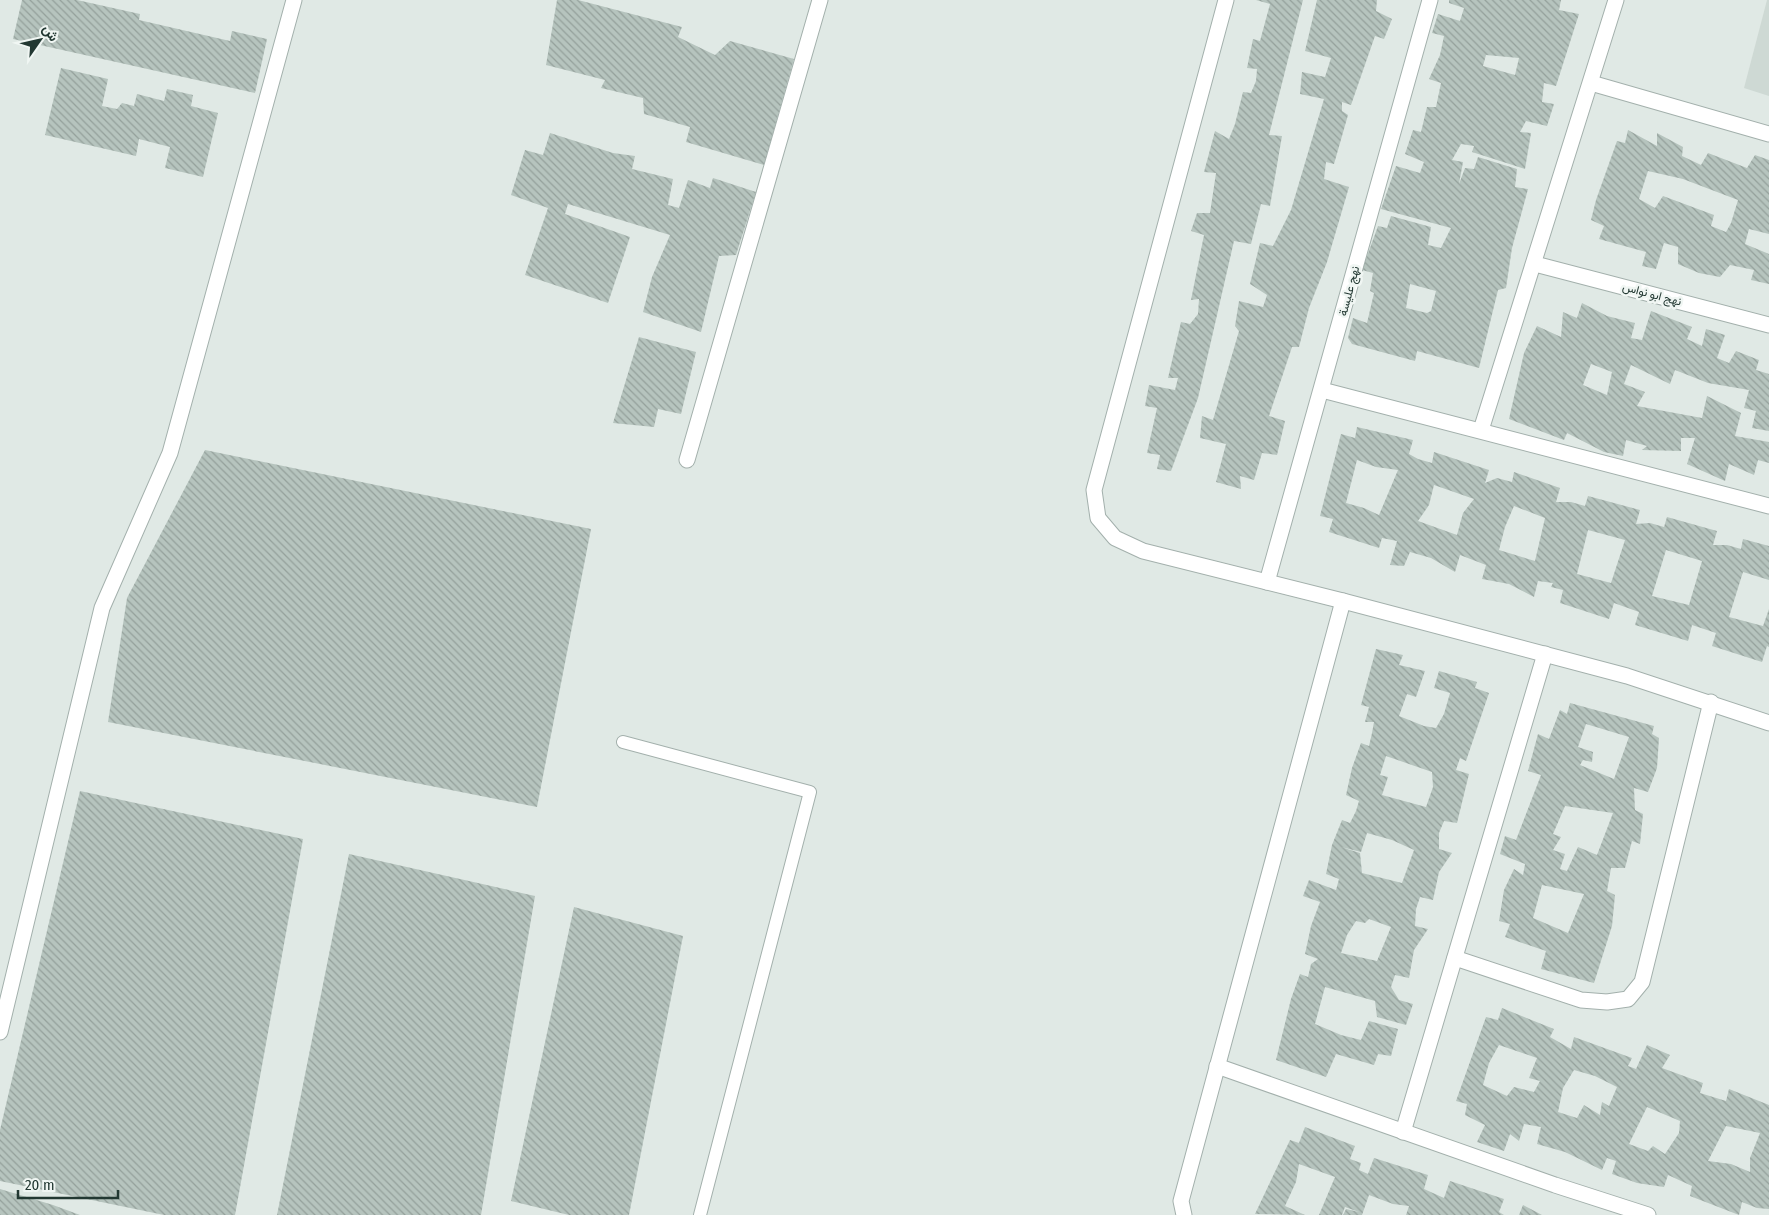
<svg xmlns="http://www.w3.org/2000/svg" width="1769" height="1215" font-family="'Fira Sans Condensed',Vazirmatn,sans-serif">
  <defs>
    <pattern id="building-back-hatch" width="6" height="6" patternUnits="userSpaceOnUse" patternTransform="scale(1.25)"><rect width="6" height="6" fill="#b6c4be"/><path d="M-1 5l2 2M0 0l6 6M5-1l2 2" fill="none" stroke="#94a09b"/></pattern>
  </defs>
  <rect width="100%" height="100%" fill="#e0e9e5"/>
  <!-- built -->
  <polygon fill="#ced9d4" points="1767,0 1769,0 1769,96 1744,88"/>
  <!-- building -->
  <g fill="url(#building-back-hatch)" fill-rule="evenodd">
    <polygon points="22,0 77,0 140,14 139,20 230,41 232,31 267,39 255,93 13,39"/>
    <polygon points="557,0 578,0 682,27 678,37 715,55 730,41 794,59 764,165 686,142 690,127 644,114 643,98 601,88 605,80 546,65"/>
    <polygon points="1256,0 1303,0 1269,135 1282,136 1270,206 1261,204 1251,244 1234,241 1198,398 1171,471 1157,469 1160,455 1147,453 1157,408 1145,406 1149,385 1175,390 1178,378 1168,378 1181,322 1190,324 1198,314 1199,299 1191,300 1204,235 1191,231 1197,213 1210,213 1216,173 1204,172 1215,131 1229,139 1235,124 1243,92 1251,93 1256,81 1257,69 1247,68 1253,39 1260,41 1270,4"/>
    <polygon points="1317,0 1377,0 1376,11 1392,19 1384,39 1375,36 1351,105 1342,102 1342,111 1348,115 1334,164 1326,162 1324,179 1349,187 1327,262 1309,308 1299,347 1292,347 1269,416 1285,421 1277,455 1262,453 1254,480 1240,476 1241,489 1216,482 1226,444 1200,438 1202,416 1213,420 1239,331 1235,326 1239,301 1263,307 1267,295 1250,284 1260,243 1273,246 1291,210 1324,99 1300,94 1302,72 1325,77 1331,58 1305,51"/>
    <path d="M1449 0H1561L1559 10 1579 14 1556 86 1544 83 1542 102 1554 104 1547 126 1526 121 1520 132 1531 133 1525 169 1472 152 1474 146 1461 144 1452 160 1463 162 1459 184 1465 168 1474 169 1478 157 1517 169 1515 187 1528 189 1512 248 1506 288 1498 290 1479 368 1417 351 1415 361 1352 344 1348 338 1353 318 1367 323 1374 293 1370 291 1373 273 1362 270 1378 226 1387 228 1391 216 1431 227 1428 245 1441 248 1451 228 1381 209 1396 166 1420 173 1424 162 1405 154 1413 130 1421 132 1427 107H1436L1441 83 1429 79 1440 55 1444 36 1432 33 1438 14 1460 21 1464 8 1449 3ZM1486 55 1519 58 1515 75 1483 66ZM1410 284 1436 291 1431 311 1427 313 1406 308Z"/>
    <polygon points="61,68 108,79 102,106 117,109 122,103 134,106 137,94 164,101 167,89 193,95 191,106 218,113 203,177 165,168 170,147 139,139 136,156 45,135"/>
    <path d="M1628 130 1657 146V133L1683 147 1682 156 1701 165 1708 153 1747 168 1755 155 1769 160V234L1749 229 1745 244 1769 254V284L1751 280 1754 270 1730 265 1720 277 1699 273 1678 264V247L1664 243 1656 269 1642 266 1646 252 1599 239 1604 226 1591 220 1596 200 1617 141 1625 143ZM1648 171 1683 179 1738 200 1731 223 1726 232 1711 226 1714 215 1663 196 1655 208 1639 199Z"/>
    <polygon points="550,133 613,153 635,156 632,169 673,179 668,205 679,208 688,180 710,188 713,178 756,192 736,255 719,256 701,332 643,312 652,277 670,235 568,204 565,214 630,237 608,303 525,275 548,208 511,195 525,150 543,155"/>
    <path d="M1582 303 1607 316 1635 323 1631 338 1642 340 1651 311 1692 327 1687 339 1702 346 1706 329 1725 335 1717 358 1729 363 1736 351 1759 360 1756 370 1769 374V431L1752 428 1756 411 1744 408 1749 390 1708 383 1675 370 1670 384 1631 365 1624 384 1645 392 1637 406 1702 418 1707 396 1741 413 1735 436 1769 442V463L1758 460 1754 475 1729 464 1725 481 1687 464 1695 438H1681V451L1642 450 1647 446 1626 440 1623 456 1604 452 1567 433 1564 440 1509 419 1524 353 1537 326 1561 337 1563 312 1577 318ZM1591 364 1612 372 1607 395 1583 385Z"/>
    <polygon points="639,337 696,352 681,414 658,409 654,427 613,423"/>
    <path d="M1357 427 1413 440 1409 454 1418 459 1432 463 1434 452 1489 470 1485 483 1497 478 1512 482 1514 472 1560 488 1556 502H1571L1585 506 1588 496 1640 510 1636 524 1650 523 1664 527 1667 517 1717 531 1713 545H1727L1741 549 1743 539 1769 546V580L1743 572 1729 617 1763 626 1769 609V647L1767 646 1762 662 1712 646 1716 633 1692 625 1688 641 1635 625 1639 612 1614 603 1609 619 1560 603 1563 590 1551 587 1553 583 1538 581 1534 597 1509 584 1482 579 1486 565 1460 555 1455 572 1431 558 1410 552 1404 566 1390 565 1397 541 1382 538 1379 548 1329 532 1333 519 1320 516 1341 434 1355 438ZM1357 460 1376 467 1398 470 1379 515 1364 508 1346 503ZM1434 485 1474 499 1463 513 1457 535 1418 521 1429 505ZM1514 506 1545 518 1535 561 1499 550 1505 527ZM1588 530 1625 540 1611 583 1577 574ZM1666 550 1702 561 1689 605 1652 596Z"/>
    <polygon points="205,450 591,529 537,807 108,722 127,598"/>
    <path d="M1376 649 1403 655 1399 665 1425 671 1416 697 1407 694 1399 716 1424 726 1436 728 1444 714 1450 693 1434 688 1439 671 1477 682 1475 688 1489 693 1466 761 1460 758 1456 770 1469 774 1457 823 1444 821 1439 833V849L1452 853 1439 872 1433 900 1420 897 1416 909 1415 926 1428 929 1414 950 1409 978 1395 975 1391 987 1399 1000 1413 1004 1406 1025 1377 1017 1375 1001 1325 987 1315 1024 1341 1035 1361 1040 1369 1021 1398 1029 1391 1056 1378 1054 1374 1065 1336 1054 1326 1077 1276 1060 1291 999 1300 974 1308 977 1311 964 1318 959 1305 954 1311 926 1320 902 1303 896 1309 880 1336 890 1339 879 1326 874 1332 845 1342 820 1350 823 1356 811 1359 801 1346 795 1352 768 1361 743 1369 746 1372 733 1374 722H1365L1369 707 1361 705ZM1386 756 1432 772 1433 787 1426 807 1382 795 1388 777 1380 775ZM1367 833 1392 840 1414 850 1402 883 1362 873 1360 853 1341 847 1361 852ZM1369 919 1391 927 1377 961 1341 953 1347 935 1356 921 1365 923Z"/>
    <path d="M1570 703 1654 726 1652 734 1659 738 1657 768 1648 792 1634 788 1635 810 1643 814 1640 844 1632 841 1625 868H1611L1607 891 1615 895 1612 926 1594 983 1541 969 1546 951 1505 937 1510 924 1499 921 1504 890 1514 869 1523 875 1525 864 1500 854 1505 836 1516 840 1541 775 1528 771 1538 734 1549 739 1560 710 1567 714ZM1586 724 1629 737 1614 779 1580 765 1583 760 1592 762 1593 752 1578 747ZM1565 806 1613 813 1597 855 1578 847 1567 871 1560 869 1565 854 1553 850 1561 837 1553 834ZM1542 885 1584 894 1568 933 1533 918Z"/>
    <polygon points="80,791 303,839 235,1215 164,1215 0,1181 0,1130"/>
    <polygon points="349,854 535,896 481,1215 277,1215"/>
    <polygon points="574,907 683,936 629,1215 569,1215 511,1201"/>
    <path d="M1502 1008 1554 1029 1550 1037 1571 1049 1574 1037 1632 1058 1628 1066 1636 1069 1647 1045 1670 1055 1662 1068 1703 1083 1700 1093 1726 1101 1729 1089 1769 1105V1209L1757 1208 1742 1202 1739 1215 1690 1196 1692 1186 1668 1175 1664 1187 1637 1183 1612 1174 1616 1161 1607 1158 1602 1170 1565 1152 1537 1144 1541 1127 1524 1124 1519 1141 1510 1134 1504 1151 1477 1142 1485 1125 1465 1115 1467 1104 1456 1101 1486 1017 1498 1020ZM1499 1045 1537 1058 1529 1078 1540 1081 1534 1092 1514 1087 1507 1096 1483 1085 1489 1063ZM1574 1070 1595 1076 1617 1087 1609 1106 1602 1102 1600 1115 1584 1105 1577 1118 1558 1112 1563 1088ZM1647 1107 1680 1121 1679 1133 1665 1154 1653 1146 1648 1151 1629 1144ZM1726 1126 1760 1133 1750 1158V1172L1731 1164 1708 1161Z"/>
    <polygon points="1305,1127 1355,1146 1350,1159 1361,1163 1359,1170 1368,1174 1374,1158 1428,1175 1424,1189 1444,1198 1450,1181 1504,1199 1499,1212 1504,1215 1406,1215 1409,1206 1393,1204 1369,1195 1362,1215 1343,1215 1346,1209 1359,1212 1345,1207 1342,1215 1319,1215 1335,1177 1299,1164 1296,1182 1285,1206 1305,1215 1255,1214 1290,1140 1299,1143"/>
    <polygon points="0,1189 53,1205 80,1215 0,1215"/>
    <polygon points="1523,1205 1542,1215 1519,1215"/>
  </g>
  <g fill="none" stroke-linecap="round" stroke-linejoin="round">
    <defs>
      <polyline id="service" points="623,742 810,792 700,1215"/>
      <g id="minor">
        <polyline points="1226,0 1094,490 1098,518 1115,538 1143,551 1343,601 1627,676 1769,723"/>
        <polyline points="1591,83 1769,134"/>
        <polyline points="1535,264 1769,325"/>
        <polyline points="1322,390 1769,506"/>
        <polyline points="1481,430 1616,0"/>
        <polyline points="687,460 820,0"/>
        <polyline points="1267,582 1430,0"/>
        <polyline points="1455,958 1581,1000 1607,1002 1628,999 1642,982 1711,702"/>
        <polyline points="0,1032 102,608 170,453 294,0"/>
        <polyline points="1217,1066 1555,1185 1648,1215"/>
        <polyline points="1403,1132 1545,654"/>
        <polyline points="1184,1215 1181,1201 1343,601"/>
      </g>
    </defs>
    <!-- service casing -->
    <use href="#service" stroke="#a3b0ac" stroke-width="14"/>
    <!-- minor casing -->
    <use href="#minor" stroke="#a3b0ac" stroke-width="17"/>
    <!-- service -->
    <use href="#service" stroke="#fff" stroke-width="12"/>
    <!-- minor -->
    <use href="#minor" stroke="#fff" stroke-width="15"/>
  </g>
  <g text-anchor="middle" stroke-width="5" stroke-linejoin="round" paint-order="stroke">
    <!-- street labels -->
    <g font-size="12" fill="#223832" stroke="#f0f6f3">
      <text transform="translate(1349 291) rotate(-75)" y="4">نهج عليسة</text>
      <text transform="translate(1652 294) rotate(15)" y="4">نهج ابو نواس</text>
    </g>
  </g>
  <!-- north arrow -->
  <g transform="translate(40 40) rotate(56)" stroke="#f0f6f3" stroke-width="4" paint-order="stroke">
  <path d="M0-4L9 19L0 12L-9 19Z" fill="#223832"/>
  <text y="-8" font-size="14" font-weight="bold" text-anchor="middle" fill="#223832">ش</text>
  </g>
  <!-- scale -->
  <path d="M18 1190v8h100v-8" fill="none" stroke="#223832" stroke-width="2.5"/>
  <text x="25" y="1190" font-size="15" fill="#223832" stroke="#f0f6f3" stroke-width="4" paint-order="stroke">20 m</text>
</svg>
